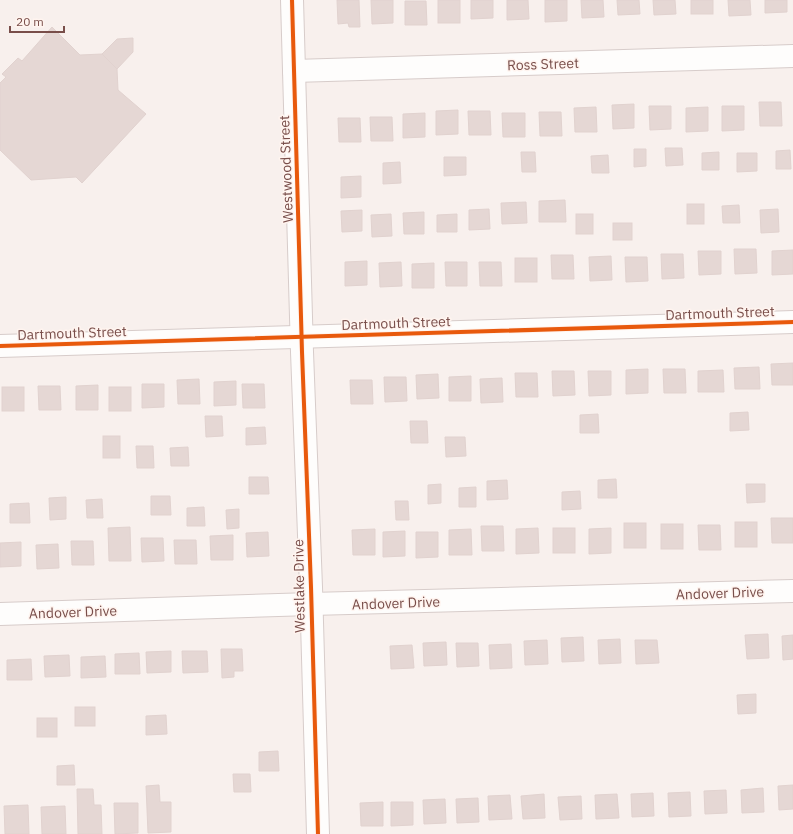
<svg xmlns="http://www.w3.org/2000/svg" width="793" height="834" font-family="'IBM Plex Sans',sans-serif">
  <rect width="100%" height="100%" fill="#f8f0ed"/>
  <!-- building -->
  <g fill="#e5d7d4" stroke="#e1d2cf">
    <polygon points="337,0 359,0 360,27 349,27 348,23 338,24"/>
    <polygon points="371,0 393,0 393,23 372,24"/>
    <rect x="438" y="0" width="22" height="23"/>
    <polygon points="471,0 493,0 493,18 471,19"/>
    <polygon points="507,0 528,0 529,19 507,20"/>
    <polygon points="545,0 567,0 567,21 545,22"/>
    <polygon points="581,0 603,0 604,17 582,18"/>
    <polygon points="617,0 639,0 640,14 618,15"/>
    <polygon points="653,0 675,0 676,14 654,15"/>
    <rect x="691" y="0" width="22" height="14"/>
    <polygon points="728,0 750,0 751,15 729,16"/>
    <polygon points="765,0 787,0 787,12 765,13"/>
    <polygon points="405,1 426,1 427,25 405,25"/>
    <polygon points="52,27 80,55 102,54 117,69 118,90 146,114 82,183 76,177 31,180 0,150 0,83 6,77 2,74 18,58 22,61"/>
    <polygon points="133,38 133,52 117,69 102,54 117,39"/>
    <polygon points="759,102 781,102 782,126 760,126"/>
    <polygon points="634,104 634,128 613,129 612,105"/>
    <polygon points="649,106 671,106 671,129 650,130"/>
    <polygon points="722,106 744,106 744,130 722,131"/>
    <polygon points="596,107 597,132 575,132 574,108"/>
    <polygon points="708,107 708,131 686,132 686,108"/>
    <polygon points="458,110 458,134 436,135 436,111"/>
    <polygon points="468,111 490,111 491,135 469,135"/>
    <polygon points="539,112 561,112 562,136 540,136"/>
    <polygon points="425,113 425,137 403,138 403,114"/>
    <polygon points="502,113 525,113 525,137 503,137"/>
    <polygon points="370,117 392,117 393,141 371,141"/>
    <polygon points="338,118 360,118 361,142 339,142"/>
    <polygon points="665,148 682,148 683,165 666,166"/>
    <polygon points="634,149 646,149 646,166 634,167"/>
    <polygon points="790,150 791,169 776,169 776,151"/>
    <polygon points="521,152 535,152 536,172 522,172"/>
    <polygon points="719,152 719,170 702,170 702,153"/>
    <polygon points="737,153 757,153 757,171 737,172"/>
    <polygon points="608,155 609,173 592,173 591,156"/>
    <polygon points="444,157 466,157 466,175 444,176"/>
    <polygon points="400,162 401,183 383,184 383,163"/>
    <polygon points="361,176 361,197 341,198 341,177"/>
    <polygon points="565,200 566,222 539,222 539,201"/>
    <polygon points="526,202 527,223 502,224 501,203"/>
    <rect x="687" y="204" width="17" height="20"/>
    <polygon points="739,205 740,223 723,223 722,206"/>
    <polygon points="489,209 490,229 469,230 469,210"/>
    <polygon points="778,209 779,232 761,233 760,210"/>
    <polygon points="362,210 362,231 342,232 341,211"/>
    <polygon points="424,212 424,234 404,234 403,213"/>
    <polygon points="391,214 392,236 372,237 371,215"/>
    <polygon points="457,214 457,232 437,232 437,215"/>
    <rect x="576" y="214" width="17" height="20"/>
    <rect x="613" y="223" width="19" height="17"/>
    <polygon points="734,249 756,249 757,273 735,274"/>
    <polygon points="793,250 793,274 772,275 772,251"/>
    <polygon points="698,251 721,251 721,274 699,275"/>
    <polygon points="661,254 683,254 684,278 662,279"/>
    <polygon points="551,255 573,255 574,279 552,279"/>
    <polygon points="611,256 612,280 590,281 589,257"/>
    <polygon points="625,257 647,257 648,281 626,282"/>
    <rect x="515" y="258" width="22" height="24"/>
    <polygon points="367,261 367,285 345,286 345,262"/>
    <polygon points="401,262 402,286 380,287 379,263"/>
    <polygon points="445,262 467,262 467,286 446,286"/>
    <polygon points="479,262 501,262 502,286 480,286"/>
    <polygon points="434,263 434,288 412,288 412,264"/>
    <polygon points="793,363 793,385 772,385 771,364"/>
    <polygon points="759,367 760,389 735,389 734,368"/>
    <polygon points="648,369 648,393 626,394 626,370"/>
    <polygon points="663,369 685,369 686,393 664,393"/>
    <polygon points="723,370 724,392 698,392 698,371"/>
    <polygon points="552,371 574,371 575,395 553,396"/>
    <polygon points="588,371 611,371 611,395 589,396"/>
    <polygon points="515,373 537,373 538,397 516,397"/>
    <polygon points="438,374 439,398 417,399 416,375"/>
    <polygon points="471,376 471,401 449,401 449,377"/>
    <polygon points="384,377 406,377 407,401 385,402"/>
    <polygon points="502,378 503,402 481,403 480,379"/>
    <polygon points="199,379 200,404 178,404 177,380"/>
    <polygon points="350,380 372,380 373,404 351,404"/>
    <polygon points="236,381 236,405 214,406 214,382"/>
    <polygon points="142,384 164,384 164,407 142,408"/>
    <polygon points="242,384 264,384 265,408 243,408"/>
    <polygon points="98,385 98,410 76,410 76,386"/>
    <polygon points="38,386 60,386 61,410 39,410"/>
    <rect x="2" y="387" width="22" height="24"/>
    <rect x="109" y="387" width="22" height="24"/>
    <polygon points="748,412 749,430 730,431 730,413"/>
    <polygon points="598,414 599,433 580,433 580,415"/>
    <polygon points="205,416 222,416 223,436 206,437"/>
    <polygon points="410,421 427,421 428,443 411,443"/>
    <polygon points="265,427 266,444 246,445 246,428"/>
    <rect x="103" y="436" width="17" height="22"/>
    <polygon points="445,437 465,437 466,456 446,457"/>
    <polygon points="136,446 153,446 154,468 137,468"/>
    <polygon points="188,447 189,466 171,466 170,448"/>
    <polygon points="249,477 268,477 269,494 249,494"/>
    <polygon points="616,479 617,498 598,498 598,480"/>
    <polygon points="507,480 508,499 487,500 487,481"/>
    <polygon points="441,484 441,503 428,504 428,485"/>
    <polygon points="746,484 765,484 765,502 747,503"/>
    <polygon points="476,487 476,507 459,507 459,488"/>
    <polygon points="580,491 581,509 562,510 562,492"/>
    <polygon points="151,496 170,496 171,515 151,515"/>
    <polygon points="66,497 66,519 50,520 49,498"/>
    <polygon points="102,499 103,518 87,518 86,500"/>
    <polygon points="395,501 408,501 409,520 396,520"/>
    <polygon points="29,503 30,523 10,523 10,504"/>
    <polygon points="204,507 205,526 187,526 187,508"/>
    <polygon points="239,509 239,528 227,529 226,510"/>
    <polygon points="771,518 793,518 793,543 772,543"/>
    <rect x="735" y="522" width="22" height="25"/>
    <rect x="624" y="523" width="22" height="25"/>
    <rect x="661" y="524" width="22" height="25"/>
    <polygon points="698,525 720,525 721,550 699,550"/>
    <polygon points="481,526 503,526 504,551 482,551"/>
    <polygon points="130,527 131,561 109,561 108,528"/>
    <polygon points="538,528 539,553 516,554 516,529"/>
    <rect x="553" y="528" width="22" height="25"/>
    <polygon points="611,528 611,553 589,554 589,529"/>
    <polygon points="375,529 375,555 353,555 352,530"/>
    <polygon points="471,529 472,555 449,555 449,530"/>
    <polygon points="405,531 405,556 383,557 383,532"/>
    <polygon points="268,532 269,556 247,557 246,533"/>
    <polygon points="416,532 438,532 438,557 416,558"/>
    <polygon points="233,535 233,560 211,560 210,536"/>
    <polygon points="141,538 163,538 164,561 142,562"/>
    <polygon points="174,540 196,540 197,564 175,564"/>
    <polygon points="71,541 93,541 94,565 72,565"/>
    <polygon points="21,542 21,566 0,567 0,543"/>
    <polygon points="58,544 59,568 37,569 36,545"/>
    <polygon points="768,634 769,658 747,659 745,635"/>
    <polygon points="793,635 793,659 783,660 782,636"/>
    <polygon points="583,637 584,661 562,662 561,638"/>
    <polygon points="620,639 621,663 599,664 598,640"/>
    <polygon points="547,640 548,664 525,665 524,641"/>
    <polygon points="635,640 657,640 659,663 636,664"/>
    <polygon points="446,642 447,665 424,666 423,643"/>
    <polygon points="456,643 478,643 479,666 457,667"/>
    <polygon points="511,644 512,668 490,669 489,645"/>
    <polygon points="412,645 414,668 391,669 390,646"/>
    <polygon points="221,649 242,649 243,671 234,671 234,677 222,678"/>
    <polygon points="171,651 171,672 147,673 146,652"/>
    <polygon points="182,651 207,651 208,672 183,673"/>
    <polygon points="139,653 140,674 115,674 115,654"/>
    <polygon points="69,655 70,676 45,677 44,656"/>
    <polygon points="105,656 106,677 81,678 81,657"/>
    <polygon points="31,659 32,680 7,680 7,660"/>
    <polygon points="756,694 756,713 738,714 737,695"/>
    <rect x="75" y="707" width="20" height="19"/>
    <polygon points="166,715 167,734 146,735 146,716"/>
    <rect x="37" y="718" width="20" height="19"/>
    <polygon points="278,751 279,771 259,771 259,752"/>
    <polygon points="74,765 75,785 57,785 57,766"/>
    <polygon points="233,774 250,774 251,792 234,792"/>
    <polygon points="159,785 160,802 171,802 171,832 148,833 146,786"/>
    <polygon points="793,785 793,809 779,810 778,786"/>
    <polygon points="763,788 764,812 742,813 741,790"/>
    <polygon points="77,789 93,789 94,805 101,805 102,834 78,834"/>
    <polygon points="726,790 727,813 705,814 704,791"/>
    <polygon points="690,792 691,816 669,817 668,793"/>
    <polygon points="653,793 654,816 632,817 631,794"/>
    <polygon points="544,794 545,818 523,819 521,796"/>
    <polygon points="617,794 619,818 596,819 595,795"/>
    <polygon points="510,795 512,819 489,820 488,796"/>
    <polygon points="581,796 582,819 560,820 558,797"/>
    <polygon points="478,798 479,822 457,823 456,799"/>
    <polygon points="445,799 446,823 424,824 423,800"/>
    <polygon points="383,802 383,826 361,826 360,803"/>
    <polygon points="391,802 413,802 413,825 391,826"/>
    <polygon points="114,803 138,803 138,833 115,834"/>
    <polygon points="28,805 29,834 5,834 4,806"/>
    <polygon points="65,806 66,834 42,834 41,807"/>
  </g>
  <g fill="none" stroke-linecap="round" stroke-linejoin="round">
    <defs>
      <g id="minor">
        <polyline points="292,0 302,352 311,587 318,834"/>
        <polyline points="294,71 793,56"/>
        <polyline points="0,346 793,322"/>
        <polyline points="0,614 311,604 793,591"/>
      </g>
    </defs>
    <!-- minor casing -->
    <use href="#minor" stroke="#d7ccca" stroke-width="24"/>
    <!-- minor -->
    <use href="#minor" stroke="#fefdfc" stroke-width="22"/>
    <defs>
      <g id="cycleway">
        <polyline points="292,0 302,352 311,587 318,834"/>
        <polyline points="0,346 793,322"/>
      </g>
    </defs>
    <!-- cycleway casing -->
    <use href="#cycleway" stroke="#fff4ef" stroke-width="6"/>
    <!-- cycleway -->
    <use href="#cycleway" stroke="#e8590c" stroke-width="4"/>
  </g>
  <g text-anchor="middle" stroke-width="3" stroke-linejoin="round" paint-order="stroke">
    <!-- street labels -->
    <g font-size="14" fill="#794e4a" stroke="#fff4ef">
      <text transform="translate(543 64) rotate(-2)" y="5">Ross Street</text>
      <text transform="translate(286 169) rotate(-92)" y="5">Westwood Street</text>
      <text transform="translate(720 313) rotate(-2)" y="5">Dartmouth Street</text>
      <text transform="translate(396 323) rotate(-2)" y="5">Dartmouth Street</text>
      <text transform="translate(72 333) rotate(-2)" y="5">Dartmouth Street</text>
      <text transform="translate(299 586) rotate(-91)" y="5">Westlake Drive</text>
      <text transform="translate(720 593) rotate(-2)" y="5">Andover Drive</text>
      <text transform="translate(396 603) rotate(-2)" y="5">Andover Drive</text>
      <text transform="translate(73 612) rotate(-2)" y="5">Andover Drive</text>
    </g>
  </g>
  <!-- scale -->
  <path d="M10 26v6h54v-6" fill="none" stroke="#794e4a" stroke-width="2"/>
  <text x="16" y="26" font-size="12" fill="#794e4a" stroke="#fff4ef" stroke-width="3" paint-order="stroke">20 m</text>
</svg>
